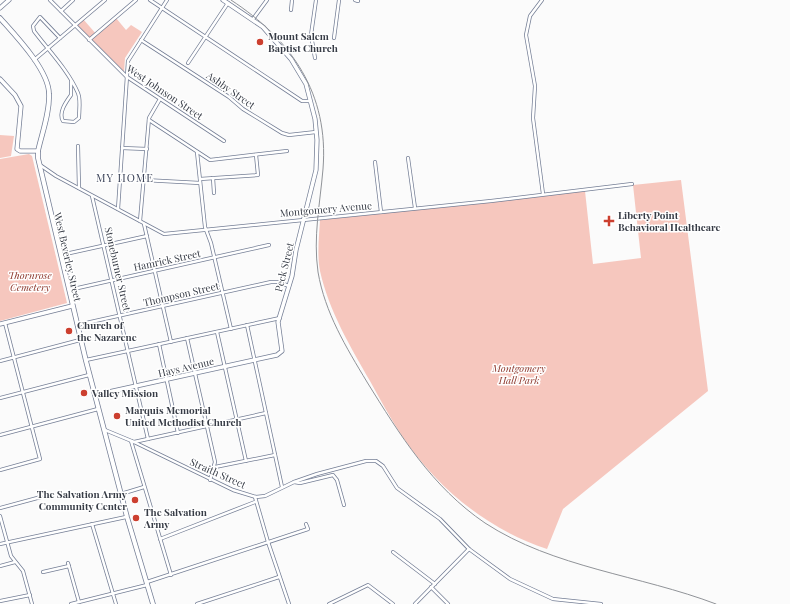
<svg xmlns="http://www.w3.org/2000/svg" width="790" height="604" font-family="'Playfair Display',serif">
  <rect width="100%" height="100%" fill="#fbfbfb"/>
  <!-- green -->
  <g fill="#f6c7be">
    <polygon points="116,18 126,30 131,25 142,32 125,58 124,72 77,25 83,19 97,35"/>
    <polygon points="0,135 14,136 11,156 0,158"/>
    <polygon points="29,154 32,156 67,303 0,321 0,159"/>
    <path d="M681 180 708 391 563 509 547 549C487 529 437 488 402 436 390 418 380 399 370 381 350 346 329 311 320 271 317 255 319 237 320 220L585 191 593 264 641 258 633 185Z"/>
  </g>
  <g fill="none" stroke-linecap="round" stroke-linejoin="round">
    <defs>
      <g id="street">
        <polyline points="50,0 127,77 224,141"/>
        <polyline points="150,0 302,101 310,101"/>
        <polyline points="355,0 358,1"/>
        <polyline points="542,0 530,16 526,35 535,86 533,118 543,194"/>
        <polyline points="291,10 292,0"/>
        <polyline points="61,11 73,0"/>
        <polyline points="253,19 267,0"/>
        <path d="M60 38 40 17 33 26 34 31C49 51 68 70 78 93 81 100 79 111 79 118L74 122 63 121C58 113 66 102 71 95V81"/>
        <polyline points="334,38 339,0"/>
        <polyline points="89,40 136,0"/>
        <polyline points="141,40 229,97 243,109 282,133 289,135 316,132"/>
        <polyline points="315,58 311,35 316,0"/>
        <polyline points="34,60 105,0"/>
        <polyline points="188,63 228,3"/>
        <polyline points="149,120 210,160 287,151"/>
        <polyline points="78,146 79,188"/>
        <polyline points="122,148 147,149"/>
        <polyline points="197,152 205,227 211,243 231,329"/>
        <polyline points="408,158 415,208"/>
        <polyline points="375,162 381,212"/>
        <polyline points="40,165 56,176 164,234 491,201 632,184"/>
        <polyline points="213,178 214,193"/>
        <polyline points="200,179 258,175 256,155"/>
        <polyline points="144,180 200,183"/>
        <polyline points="92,196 148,439"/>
        <polyline points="118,209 128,61 167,0"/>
        <polyline points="140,221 149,118 160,99"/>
        <polyline points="144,224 171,342"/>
        <polyline points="61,255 147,236"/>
        <polyline points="69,290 269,245"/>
        <polyline points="77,325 271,282 278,282 289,286"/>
        <polyline points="247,325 282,487"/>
        <polyline points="217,332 246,461"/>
        <polyline points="187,338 215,462 210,480"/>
        <polyline points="159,344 178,433"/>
        <polyline points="86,360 280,318"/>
        <polyline points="0,361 80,340"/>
        <polyline points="0,398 89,375"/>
        <polyline points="105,430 134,442 233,490 256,497 265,496 294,482 317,474 366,461 376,461 383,466 397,488 440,519 469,549 510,579 553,599 601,604"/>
        <polyline points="0,435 98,409"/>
        <polyline points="131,441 171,575"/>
        <polyline points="134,442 266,413"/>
        <polyline points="215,467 275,455"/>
        <polyline points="0,470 40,459 5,323"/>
        <polyline points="294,482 300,483 333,475 337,480 344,505"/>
        <polyline points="121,494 144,487"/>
        <polyline points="255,497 268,542 289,604"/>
        <polyline points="0,508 41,497"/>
        <polyline points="0,516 11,556 23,571 32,604"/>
        <polyline points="92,524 116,604"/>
        <polyline points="160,539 255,502"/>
        <polyline points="0,544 126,517"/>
        <polyline points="393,552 435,584"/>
        <polyline points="68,563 79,602"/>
        <polyline points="0,566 15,562"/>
        <polyline points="43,572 69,566"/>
        <polyline points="147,582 308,529 306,524"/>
        <polyline points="431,587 448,604"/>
        <polyline points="0,601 30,595"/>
        <polyline points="71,604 147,585"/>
        <polyline points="197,604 279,577"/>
        <polyline points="329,604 368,585 393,604"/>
        <polyline points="415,604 469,549"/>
      </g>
      <g id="secondary">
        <polyline points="0,8 9,0"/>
        <polyline points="0,79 15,95 21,106 17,149 20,151 38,151"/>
        <polyline points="0,324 72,306"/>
        <polyline points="95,395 277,355 282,351 278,322 292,276 296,250 316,170 317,140 315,119 306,84 291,59 263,27 223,0"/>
      </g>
      <path id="primary" d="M0 18C15 35 49 70 49 94 50 112 42 133 38 151V158L86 361 127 517 153 604"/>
    </defs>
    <!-- street casing -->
    <use href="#street" stroke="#747e95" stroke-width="4"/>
    <!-- secondary casing -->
    <use href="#secondary" stroke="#747e95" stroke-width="5"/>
    <!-- primary casing -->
    <use href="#primary" stroke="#747e95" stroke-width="5.5"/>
    <!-- street -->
    <use href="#street" stroke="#fff" stroke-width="2.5"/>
    <!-- secondary -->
    <use href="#secondary" stroke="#fff" stroke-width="3.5"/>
    <!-- primary -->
    <use href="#primary" stroke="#fff" stroke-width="4"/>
    <!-- rail -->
    <path stroke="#909398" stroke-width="1" d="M231 0C292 40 329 94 323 169 320 204 313 237 318 272 325 313 346 347 367 382 400 435 432 487 485 523 554 568 640 575 716 604"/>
  </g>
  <!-- markers -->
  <g fill="#cc3f2f" stroke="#fff" stroke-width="1.5">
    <circle cx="260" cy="42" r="4"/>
    <path d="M607 215h4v4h4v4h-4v4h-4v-4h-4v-4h4z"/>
    <circle cx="69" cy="331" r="4"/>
    <circle cx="84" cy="393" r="4"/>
    <circle cx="117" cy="416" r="4"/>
    <circle cx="135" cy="500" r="4"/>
    <circle cx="136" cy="518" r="4"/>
  </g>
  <g text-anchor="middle" stroke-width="3" stroke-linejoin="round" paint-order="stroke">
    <!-- poi labels -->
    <g font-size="10" font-weight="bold" fill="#373c46" stroke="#fff" text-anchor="start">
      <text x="268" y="40">Mount Salem<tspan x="268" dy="12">Baptist Church</tspan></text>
      <text x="618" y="219">Liberty Point<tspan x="618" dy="12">Behavioral Healthcare</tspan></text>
      <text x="77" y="329">Church of<tspan x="77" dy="12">the Nazarene</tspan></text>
      <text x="92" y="397">Valley Mission</text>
      <text x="125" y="414">Marquis Memorial<tspan x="125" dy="12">United Methodist Church</tspan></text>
      <text x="127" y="498" text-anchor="end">The Salvation Army<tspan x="127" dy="12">Community Center</tspan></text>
      <text x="144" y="516">The Salvation<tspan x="144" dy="12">Army</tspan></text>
    </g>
    <!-- street labels -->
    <g font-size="10" fill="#373c46" stroke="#fff">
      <text transform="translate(231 90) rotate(35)" y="4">Ashby Street</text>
      <text transform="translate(165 92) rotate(34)" y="4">West Johnson Street</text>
      <text transform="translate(326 209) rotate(-5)" y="4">Montgomery Avenue</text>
      <text transform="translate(68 257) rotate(77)" y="4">West Beverley Street</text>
      <text transform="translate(167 260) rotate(-12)" y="4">Hamrick Street</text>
      <text transform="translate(284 267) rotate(-76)" y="4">Peck Street</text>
      <text transform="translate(118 269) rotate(77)" y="4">Stoneburner Street</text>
      <text transform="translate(181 294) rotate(-13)" y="4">Thompson Street</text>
      <text transform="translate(186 367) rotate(-13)" y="4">Hays Avenue</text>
      <text transform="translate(218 473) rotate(24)" y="4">Straith Street</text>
    </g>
    <!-- park labels -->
    <g font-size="10" font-style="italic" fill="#8e392e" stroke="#fff">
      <text x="30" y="279">Thornrose<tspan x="30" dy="12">Cemetery</tspan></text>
      <text x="519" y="372">Montgomery<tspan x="519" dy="12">Hall Park</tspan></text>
    </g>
    <!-- neighbourhood labels -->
    <g font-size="11" letter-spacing="1" fill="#3b4358" stroke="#fff">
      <text x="125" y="182">MY HOME</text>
    </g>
  </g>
</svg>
